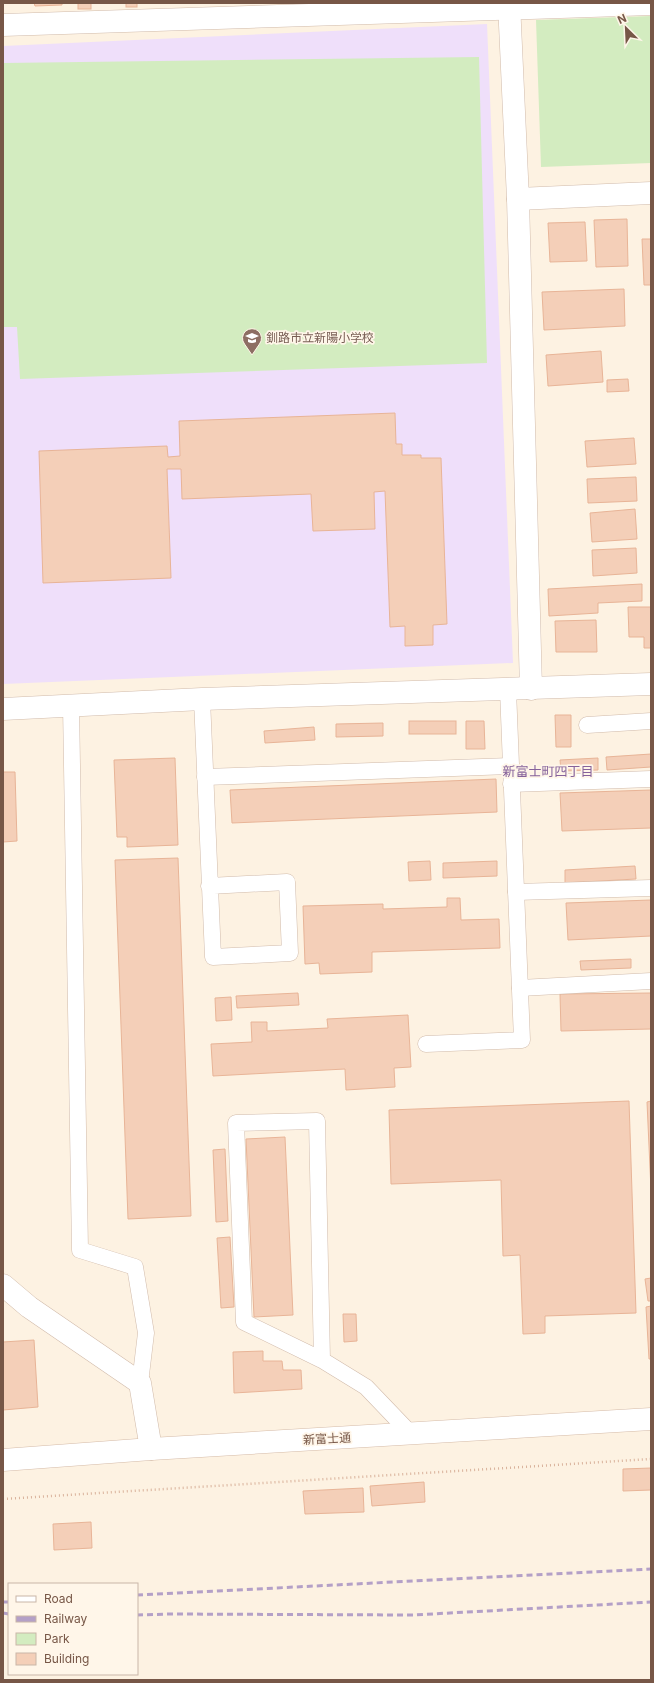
<svg xmlns="http://www.w3.org/2000/svg" width="654" height="1683" font-family="Inter,'Noto Sans JP',sans-serif">
  <rect width="100%" height="100%" fill="#fdf2e2"/>
  <!-- education -->
  <polygon fill="#efdffa" points="487,24 513,663 3,684 3,46"/>
  <!-- green -->
  <g fill="#d3ecc0">
    <polygon points="651,16 651,163 541,167 536,20"/>
    <polygon points="479,57 487,363 20,379 17,327 3,327 3,63"/>
  </g>
  <!-- building -->
  <g fill="#f4cfb8" stroke="#e8b497">
    <polygon points="34,3 62,3 62,5 35,6"/>
    <rect x="78" y="3" width="13" height="6"/>
    <rect x="126" y="3" width="11" height="4"/>
    <polygon points="627,219 628,266 596,267 594,220"/>
    <polygon points="585,222 587,261 550,262 548,223"/>
    <polygon points="642,239 651,239 651,285 644,285"/>
    <polygon points="624,289 625,326 544,330 542,292"/>
    <polygon points="601,351 603,382 548,386 546,355"/>
    <polygon points="628,379 629,391 607,392 607,380"/>
    <polygon points="395,413 396,444 402,444 402,455 421,455 421,458 441,458 447,624 433,625 433,645 405,646 405,626 390,627 385,491 374,492 375,529 313,531 311,494 182,499 181,469 167,469 171,578 43,583 39,451 167,446 168,457 180,456 179,421"/>
    <polygon points="634,438 636,464 587,467 585,441"/>
    <polygon points="636,477 637,501 588,503 587,479"/>
    <polygon points="635,509 637,539 592,542 590,513"/>
    <polygon points="636,548 637,573 593,576 592,550"/>
    <polygon points="642,584 642,601 598,603 598,613 549,616 548,589"/>
    <polygon points="628,607 651,607 651,648 644,648 644,637 629,637"/>
    <polygon points="596,620 597,652 556,652 555,621"/>
    <polygon points="555,715 571,715 571,747 556,747"/>
    <rect x="409" y="721" width="47" height="13"/>
    <polygon points="466,721 484,721 485,749 466,749"/>
    <polygon points="383,723 383,736 336,737 336,724"/>
    <polygon points="314,727 315,740 265,743 264,731"/>
    <polygon points="651,754 651,767 607,770 606,757"/>
    <polygon points="175,758 178,845 127,847 127,837 117,837 114,760"/>
    <polygon points="598,758 598,770 561,771 560,760"/>
    <polygon points="3,772 15,772 17,841 3,842"/>
    <polygon points="496,779 497,812 232,823 230,790"/>
    <polygon points="651,790 651,828 562,831 560,793"/>
    <polygon points="178,858 191,1216 128,1219 115,860"/>
    <polygon points="430,861 431,880 409,881 408,862"/>
    <polygon points="497,861 497,876 443,878 443,863"/>
    <polygon points="635,866 636,879 565,883 565,870"/>
    <polygon points="447,898 460,898 461,920 499,919 500,948 372,952 372,972 320,974 319,963 305,964 303,906 383,904 383,909 447,907"/>
    <polygon points="651,900 651,936 568,940 566,903"/>
    <polygon points="631,959 631,968 581,970 580,961"/>
    <polygon points="298,993 299,1005 237,1008 236,996"/>
    <polygon points="651,993 651,1029 561,1031 560,994"/>
    <polygon points="231,997 232,1020 216,1021 215,998"/>
    <polygon points="408,1015 411,1067 394,1068 395,1087 346,1090 345,1069 213,1076 211,1044 252,1042 251,1022 267,1022 267,1031 328,1028 327,1019"/>
    <polygon points="629,1101 636,1313 545,1316 545,1333 523,1334 520,1255 503,1256 501,1180 391,1184 389,1110"/>
    <polygon points="651,1101 651,1190 647,1102"/>
    <polygon points="285,1137 293,1315 254,1317 246,1139"/>
    <polygon points="225,1149 228,1221 216,1222 213,1150"/>
    <polygon points="230,1237 234,1307 221,1308 217,1238"/>
    <polygon points="651,1278 651,1301 648,1301 645,1279"/>
    <polygon points="651,1306 651,1359 649,1359 646,1307"/>
    <polygon points="343,1314 356,1314 357,1341 344,1342"/>
    <polygon points="34,1340 38,1407 3,1410 3,1342"/>
    <polygon points="263,1351 263,1361 282,1361 283,1370 301,1370 302,1389 234,1393 233,1352"/>
    <polygon points="651,1468 651,1490 623,1491 623,1469"/>
    <polygon points="424,1482 425,1502 372,1506 370,1486"/>
    <polygon points="363,1488 364,1512 305,1514 303,1491"/>
    <polygon points="91,1522 92,1548 54,1550 53,1524"/>
  </g>
  <g fill="none" stroke-linecap="round" stroke-linejoin="round">
    <defs>
      <g id="lane">
        <polyline points="202,699 213,957 290,953 287,882 209,886"/>
        <polyline points="71,705 80,1250 135,1267 146,1333 140,1383"/>
        <polyline points="587,725 651,721"/>
        <polyline points="205,777 511,766"/>
        <polyline points="511,784 651,779"/>
        <polyline points="516,892 651,888"/>
        <polyline points="520,988 651,981"/>
        <polyline points="426,1044 522,1040 508,690"/>
        <polyline points="322,1360 244,1322 236,1123 317,1121 322,1360 366,1387 411,1434"/>
      </g>
      <g id="street">
        <polyline points="509,3 518,199 531,689"/>
        <polyline points="3,25 651,4"/>
        <polyline points="518,199 651,193"/>
        <polyline points="3,709 202,699 651,684"/>
        <polyline points="3,1285 29,1307 140,1383 151,1449"/>
      </g>
      <polyline id="secondary" points="3,1460 151,1449 651,1419"/>
    </defs>
    <!-- lane casing -->
    <use href="#lane" stroke="#d1bbab" stroke-width="17"/>
    <!-- street casing -->
    <use href="#street" stroke="#d1bbab" stroke-width="23"/>
    <!-- secondary casing -->
    <use href="#secondary" stroke="#d5bba8" stroke-width="23"/>
    <!-- path -->
    <polyline stroke="#d9b29b" stroke-width="2.5" stroke-dasharray="1 3" stroke-linecap="butt" points="3,1499 651,1459"/>
    <!-- lane -->
    <use href="#lane" stroke="#fff" stroke-width="16"/>
    <!-- street -->
    <use href="#street" stroke="#fff" stroke-width="22"/>
    <!-- secondary -->
    <use href="#secondary" stroke="#fff" stroke-width="22"/>
    <!-- rail -->
    <g stroke="#b4a0c7" stroke-width="3" stroke-dasharray="6 4" stroke-linecap="butt">
      <polyline points="137,1595 651,1569"/>
      <polyline points="3,1602 9,1602"/>
      <polyline points="3,1613 9,1614"/>
      <polyline points="137,1615 170,1614 413,1615 651,1602"/>
    </g>
  </g>
  <!-- icons -->
  <defs>
    <symbol id="school-pin" viewBox="-11 -11 22 30"><path d="M0 17L-7.5 6A9.5 9.5 0 1 1 7.5 6Z" fill="#8d6e63" stroke="#fff6e9"/><path d="M0-5L7-2L0 1L-7-2ZM-4 1L0 2.5L4 1V4Q0 6-4 4Z" fill="#fff"/></symbol>
  </defs>
  <g fill-rule="evenodd">
    <use href="#school-pin" x="241" y="327" width="22" height="30"/>
  </g>
  <g text-anchor="middle" stroke-width="3.5" stroke-linejoin="round" paint-order="stroke">
    <!-- education labels -->
    <g font-size="12" fill="#785e54" stroke="#fff6e9" text-anchor="start">
      <text x="266" y="342">釧路市立新陽小学校</text>
    </g>
    <!-- street labels -->
    <g font-size="12" fill="#775747" stroke="#fff6e9">
      <text transform="translate(327 1439) rotate(-3)" y="4">新富士通</text>
    </g>
    <!-- neighbourhood labels -->
    <g font-size="13" fill="#86629b" stroke="#fff6e9">
      <text x="548" y="776">新富士町四丁目</text>
    </g>
  </g>
  <!-- border -->
  <rect width="654" height="1683" fill="none" stroke="#775747" stroke-width="8"/>
  <!-- legend -->
  <rect x="8" y="1583" width="130" height="92" fill="#fff6e9" stroke="#c9b6a8"/>
  <rect x="16" y="1596" width="20" height="6" fill="#ffffff" stroke="#c9b6a8"/>
  <text x="44" y="1603" font-size="12" fill="#775747">Road</text>
  <rect x="16" y="1616" width="20" height="6" fill="#b4a0c7" stroke="#c9b6a8"/>
  <text x="44" y="1623" font-size="12" fill="#775747">Railway</text>
  <rect x="16" y="1633" width="20" height="12" fill="#d3ecc0" stroke="#c9b6a8"/>
  <text x="44" y="1643" font-size="12" fill="#775747">Park</text>
  <rect x="16" y="1653" width="20" height="12" fill="#f4cfb8" stroke="#c9b6a8"/>
  <text x="44" y="1663" font-size="12" fill="#775747">Building</text>
  <!-- north arrow -->
  <g transform="translate(626 28) rotate(336)" stroke="#fff6e9" stroke-width="3" paint-order="stroke">
  <path d="M0-3L7 15L0 10L-7 15Z" fill="#775747"/>
  <text y="-6" font-size="11" font-weight="bold" text-anchor="middle" fill="#775747">N</text>
  </g>
</svg>
